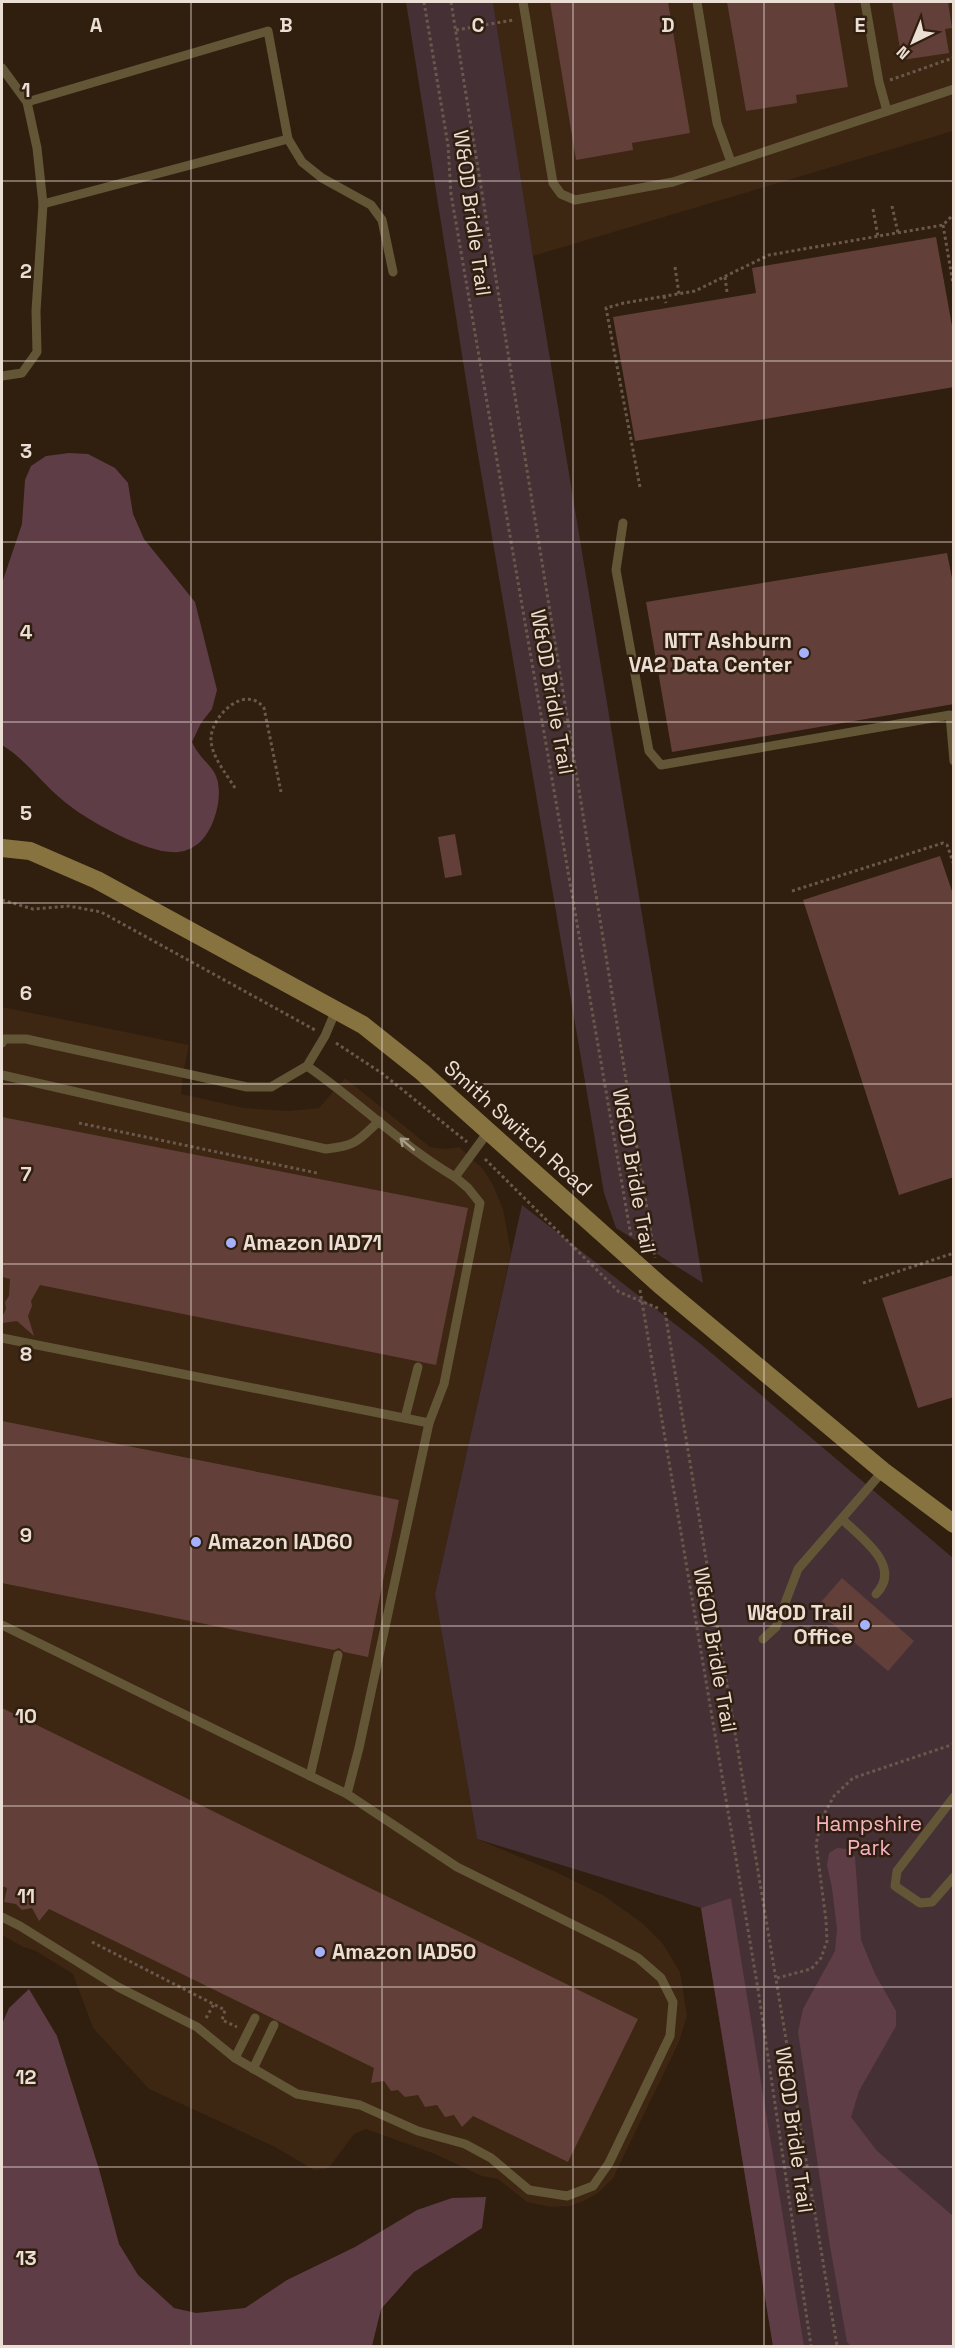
<svg xmlns="http://www.w3.org/2000/svg" width="955" height="2348" font-family="'Space Grotesk',sans-serif">
  <rect width="100%" height="100%" fill="#301e0f"/>
  <!-- built -->
  <g fill="#3d2612">
    <polygon points="493,2 953,2 953,131 533,256"/>
    <polygon points="2,1007 189,1045 183,1074 181,1094 244,1108 288,1111 319,1108 345,1078 430,1147 446,1149 459,1147 483,1169 493,1185 503,1209 511,1252 435,1594 477,1839 556,1872 603,1895 641,1922 663,1944 680,1972 687,2016 679,2042 613,2178 598,2193 584,2201 569,2206 551,2207 527,2202 498,2179 482,2176 435,2154 366,2129 354,2134 331,2165 325,2169 314,2170 275,2147 149,2089 93,2028 73,1974 36,1951 23,1947 2,1935"/>
  </g>
  <!-- green -->
  <g fill="#453035">
    <polygon points="406,2 493,2 533,256 703,1283 616,1228 604,1193 476,443"/>
    <polygon points="522,1205 702,1345 953,1558 953,2346 773,2346 701,1908 477,1839 435,1594"/>
  </g>
  <!-- forest -->
  <g fill="#5f3d46">
    <path d="M69 453 88 454 115 468 128 483 133 514 144 539 195 602 217 690 212 709 201 723 192 742C199 757 206 760 214 772 225 790 216 825 202 840 195 847 188 851 178 852 150 855 92 823 70 806 45 788 28 761 2 745V583L22 524 25 480 31 466 46 456Z"/>
    <polygon points="837,1848 848,1849 855,1857 861,1940 875,1974 896,2011 896,2026 859,2091 851,2117 877,2151 953,2216 953,2346 851,2346 847,2342 830,2246 798,2032 803,2009 835,1951 837,1929 832,1888 827,1865 829,1853"/>
    <polygon points="731,1898 804,2346 773,2346 701,1908"/>
    <polygon points="29,1989 57,2036 99,2169 119,2244 138,2275 174,2308 196,2313 245,2308 287,2280 355,2247 417,2210 452,2198 486,2197 482,2228 414,2272 381,2309 372,2346 2,2346 2,2024 9,2008"/>
  </g>
  <!-- building -->
  <g fill="#624039">
    <polygon points="550,2 668,2 690,133 632,143 633,150 576,160"/>
    <polygon points="727,2 834,2 848,87 796,95 797,103 746,111"/>
    <polygon points="892,2 948,2 952,28 945,29 949,53 902,60"/>
    <polygon points="936,237 954,337 954,387 635,441 613,317 756,293 752,268"/>
    <polygon points="947,553 954,588 954,704 672,752 646,602"/>
    <polygon points="455,834 462,875 445,878 438,837"/>
    <polygon points="940,856 954,897 954,1177 899,1195 803,900"/>
    <polygon points="2,1117 468,1208 436,1365 40,1285 31,1301 32,1306 28,1316 34,1336 17,1321 2,1323 2,1317 6,1309 5,1302 9,1296 10,1279 2,1277"/>
    <polygon points="954,1275 954,1397 918,1408 882,1298"/>
    <polygon points="2,1421 399,1500 368,1657 344,1652 339,1648 334,1650 2,1583"/>
    <polygon points="842,1578 914,1641 888,1671 815,1609"/>
    <polygon points="2,1708 638,2019 568,2162 473,2116 462,2127 454,2115 445,2117 437,2105 425,2107 418,2095 405,2097 398,2090 391,2091 384,2081 371,2083 374,2068 49,1909 39,1921 32,1908 22,1910 16,1904 4,1902 7,1888 2,1886"/>
  </g>
  <g fill="none" stroke-linecap="round" stroke-linejoin="round">
    <!-- path -->
    <g stroke="#69584b" stroke-width="3" stroke-dasharray="3 3" stroke-linecap="butt">
      <polyline points="424,2 448,145 451,194 631,1236"/>
      <polyline points="451,2 655,1258"/>
      <polyline points="456,30 513,20"/>
      <polyline points="890,80 953,58 954,54"/>
      <polyline points="892,206 898,233"/>
      <polyline points="873,209 878,237"/>
      <polyline points="943,225 954,289"/>
      <polyline points="675,267 679,294"/>
      <polyline points="725,277 727,292"/>
      <polyline points="664,296 666,303"/>
      <polyline points="640,487 606,308 624,303 695,291 769,255 943,225 954,214"/>
      <path d="M235 788C226 773 210 755 211 737 213 714 246 684 264 708L281 792"/>
      <polyline points="792,891 943,843 947,845 954,865"/>
      <polyline points="2,900 33,909 69,906 101,912 315,1030"/>
      <polyline points="336,1043 383,1074 467,1142"/>
      <polyline points="79,1123 317,1173"/>
      <polyline points="485,1159 619,1292 660,1309"/>
      <polyline points="863,1283 954,1253"/>
      <polyline points="640,1290 758,1989 811,2346"/>
      <polyline points="665,1312 837,2346"/>
      <polyline points="92,1942 225,2010 222,2020 237,2027"/>
      <polyline points="777,1978 811,1969 821,1958 827,1941 826,1920 816,1844 823,1816 834,1796 853,1778 954,1744"/>
      <polyline points="206,2018 214,2004"/>
    </g>
    <!-- lane -->
    <g stroke="#635637" stroke-width="9">
      <polyline points="523,2 553,183 561,194 575,200 673,182 954,89"/>
      <polyline points="697,2 717,123 731,162"/>
      <polyline points="865,2 879,82 887,111"/>
      <polyline points="2,68 27,102 37,148 43,204 36,311 37,352 22,373 2,376"/>
      <polyline points="27,102 268,31 288,139"/>
      <polyline points="43,204 288,139 302,162 322,178 371,205 382,220 393,272"/>
      <polyline points="623,523 616,570 649,751 661,765 950,715 954,761"/>
      <polyline points="2,1043 4,1039 26,1039 247,1087 271,1087 307,1066 325,1036 336,1010"/>
      <path d="M307 1066C358 1101 402 1146 455 1177"/>
      <path d="M2 1075 326 1149C356 1146 358 1141 379 1121"/>
      <polyline points="2,1338 429,1423"/>
      <polyline points="405,1418 418,1367"/>
      <path d="M842 1519C861 1538 903 1566 876 1594"/>
      <polyline points="2,1625 347,1794"/>
      <polyline points="763,1639 776,1627 798,1569 883,1471"/>
      <polyline points="310,1776 338,1655"/>
      <polyline points="954,1797 897,1871 895,1886 920,1903 932,1902 954,1877"/>
      <polyline points="2,1917 20,1926 118,1987 197,2027 235,2058 297,2094 360,2105 418,2131 465,2144 491,2158 529,2190 567,2196 593,2186 609,2163 670,2036 673,2002 661,1978 638,1958 614,1945 457,1867 347,1794 359,1748 429,1423 444,1384 480,1203 468,1188 455,1177 488,1132"/>
      <polyline points="235,2058 255,2018"/>
      <polyline points="253,2069 274,2025"/>
    </g>
    <!-- secondary -->
    <polyline stroke="#87733f" stroke-width="18" points="2,848 30,851 97,880 363,1025 422,1072 660,1285 883,1471 954,1524"/>
  </g>
  <!-- one-way arrows -->
  <defs><path id="oneway-shaft" d="M-6 0H5M1.5-3L5.5 0L1.5 3" fill="none" stroke-width="1.6" stroke-linecap="round" stroke-linejoin="round" transform="scale(1.5)"/></defs>
  <use stroke="#a79a86" href="#oneway-shaft" transform="translate(407 1144) rotate(-140)"/>
  <!-- grid -->
  <path fill="none" stroke="#ebded5" stroke-width="1.5" stroke-opacity="0.55" d="M191 2V2346M382 2V2346M573 2V2346M764 2V2346M2 181H954M2 361H954M2 542H954M2 722H954M2 903H954M2 1084H954M2 1264H954M2 1445H954M2 1626H954M2 1806H954M2 1987H954M2 2167H954"/>
  <!-- markers -->
  <g fill="#a6b1fc" stroke="#301e0f" stroke-width="2">
    <circle cx="804" cy="653" r="6"/>
    <circle cx="231" cy="1243" r="6"/>
    <circle cx="196" cy="1542" r="6"/>
    <circle cx="865" cy="1625" r="6"/>
    <circle cx="320" cy="1952" r="6"/>
  </g>
  <g text-anchor="middle" stroke-width="5" stroke-linejoin="round" paint-order="stroke">
    <!-- street labels -->
    <g font-size="21" fill="#ebded5" stroke="#301e0f">
      <text transform="translate(472 213) rotate(82)" y="7">W&amp;OD Bridle Trail</text>
      <text transform="translate(552 692) rotate(80)" y="7">W&amp;OD Bridle Trail</text>
      <text transform="translate(518 1128) rotate(42)" y="7">Smith Switch Road</text>
      <text transform="translate(634 1171) rotate(80)" y="7">W&amp;OD Bridle Trail</text>
      <text transform="translate(715 1650) rotate(80)" y="7">W&amp;OD Bridle Trail</text>
      <text transform="translate(794 2130) rotate(82)" y="7">W&amp;OD Bridle Trail</text>
    </g>
    <!-- poi labels -->
    <g font-size="21" font-weight="bold" fill="#ebded5" stroke="#301e0f" text-anchor="start">
      <text x="792" y="648" text-anchor="end">NTT Ashburn<tspan x="792" dy="24">VA2 Data Center</tspan></text>
      <text x="243" y="1250">Amazon IAD71</text>
      <text x="208" y="1549">Amazon IAD60</text>
      <text x="853" y="1620" text-anchor="end">W&amp;OD Trail<tspan x="853" dy="24">Office</tspan></text>
      <text x="332" y="1959">Amazon IAD50</text>
    </g>
    <!-- park labels -->
    <g font-size="21" fill="#f6b3c4" stroke="#301e0f">
      <text x="869" y="1831">Hampshire<tspan x="869" dy="24">Park</tspan></text>
    </g>
  </g>
  <g font-size="20" text-anchor="middle" font-weight="bold" fill="#ebded5" stroke="#301e0f" stroke-width="5" stroke-linejoin="round" paint-order="stroke">
    <text x="96" y="32">A</text>
    <text x="286" y="32">B</text>
    <text x="478" y="32">C</text>
    <text x="668" y="32">D</text>
    <text x="860" y="32">E</text>
    <text x="26" y="97">1</text>
    <text x="26" y="278">2</text>
    <text x="26" y="458">3</text>
    <text x="26" y="639">4</text>
    <text x="26" y="820">5</text>
    <text x="26" y="1000">6</text>
    <text x="26" y="1181">7</text>
    <text x="26" y="1361">8</text>
    <text x="26" y="1542">9</text>
    <text x="26" y="1723">10</text>
    <text x="26" y="1903">11</text>
    <text x="26" y="2084">12</text>
    <text x="26" y="2265">13</text>
  </g>
  <!-- border -->
  <rect width="955" height="2348" fill="none" stroke="#ebded5" stroke-width="6"/>
  <!-- north arrow -->
  <g transform="translate(913 42) rotate(223)" stroke="#301e0f" stroke-width="4.5" paint-order="stroke">
  <path d="M0-4.5L10 22L0 15L-10 22Z" fill="#ebded5"/>
  <text y="-9" font-size="16" font-weight="bold" text-anchor="middle" fill="#ebded5">N</text>
  </g>
</svg>
